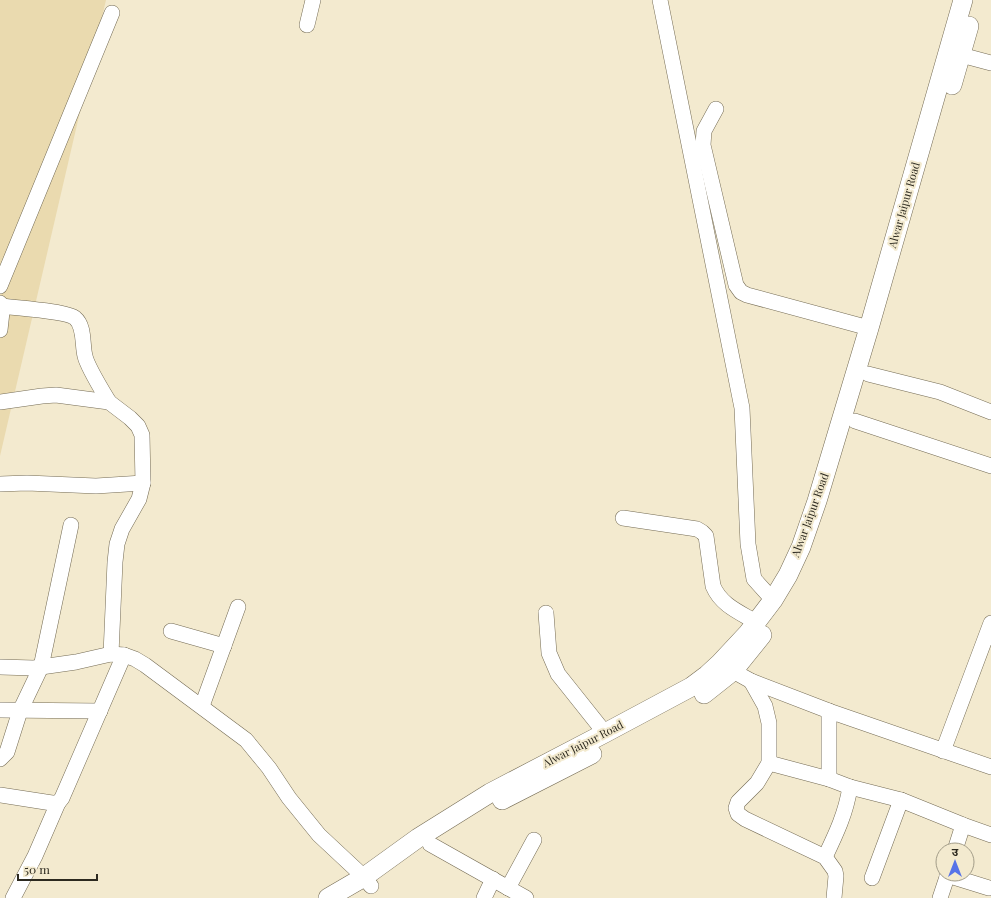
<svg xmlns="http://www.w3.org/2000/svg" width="991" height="898" font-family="'Playfair Display','Noto Sans Devanagari',serif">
  <rect width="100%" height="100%" fill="#f3eacf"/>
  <!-- green -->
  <polygon fill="#eadaaf" points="0,0 106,0 0,456"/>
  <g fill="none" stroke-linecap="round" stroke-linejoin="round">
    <defs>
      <g id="minor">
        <polyline points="660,0 742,408 748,544 754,579 773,600"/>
        <polyline points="307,25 313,0"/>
        <polyline points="961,55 991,63"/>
        <polyline points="716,109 704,131 703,145 736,285 741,292 747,295 869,328"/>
        <polyline points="0,286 112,13"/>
        <polyline points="0,303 2,312 0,330"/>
        <path d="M2 306C15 308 67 311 75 318 85 326 82 345 85 356 87 366 103 392 109 402"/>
        <polyline points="868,374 940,392 991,412"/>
        <polyline points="0,402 42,396 56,395 109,402 130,418 138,426 142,435 143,483 139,499 122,529 117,544 115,562 111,654"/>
        <polyline points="855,421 991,466"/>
        <polyline points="0,484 27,483 96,486 143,483"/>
        <path d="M623 518 697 529 702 532 706 536 713 586C721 605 739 612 756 622"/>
        <polyline points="546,613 549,653 558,674 605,733"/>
        <polyline points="171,631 224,646"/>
        <polyline points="724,666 751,681 829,711 991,767"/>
        <polyline points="0,667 34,668 76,662 111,654 124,655 135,659 145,665 246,740 269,768 289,798 319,835 364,877 371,886"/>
        <polyline points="751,681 765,706 769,723 769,763 757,783 738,802 736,808 738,814 745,819 825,857 835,871 836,876 834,898"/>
        <polyline points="202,706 238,607"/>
        <polyline points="0,710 100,711"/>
        <polyline points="829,711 829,779"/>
        <polyline points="943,751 991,623"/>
        <polyline points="0,759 7,752 20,711 41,667 71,525"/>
        <polyline points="769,763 829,779 850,787 901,800 963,825 991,835"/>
        <polyline points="0,795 52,803 58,803 62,798 124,655"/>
        <polyline points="430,844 526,898"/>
        <polyline points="955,850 963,825"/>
        <path d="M825 857C836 834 846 813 850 787"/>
        <polyline points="947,875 989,888"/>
        <polyline points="872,878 901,800"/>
        <polyline points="508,888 534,840"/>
        <polyline points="13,898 35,856 58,803"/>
        <polyline points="484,898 493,879"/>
        <polyline points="940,898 948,874"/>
      </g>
      <g id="major">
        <polyline points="952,85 969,26"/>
        <polyline points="704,694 733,671 762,635"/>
        <polyline points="502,800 592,754"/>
        <polyline points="328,898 364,877 418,838 490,793 605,733 691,687 707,675 720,663 748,633 773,600 788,575 801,547 817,501 869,328 963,0"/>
      </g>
    </defs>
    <!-- minor casing -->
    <use href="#minor" stroke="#746b54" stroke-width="16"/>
    <!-- major casing -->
    <use href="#major" stroke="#746b54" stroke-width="20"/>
    <!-- minor -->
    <use href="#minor" stroke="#fff" stroke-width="15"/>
    <!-- major -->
    <use href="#major" stroke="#fff" stroke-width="19"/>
  </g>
  <g text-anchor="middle" stroke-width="4" stroke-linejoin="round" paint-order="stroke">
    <!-- street labels -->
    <g font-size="11" fill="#2c291f" stroke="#f3eacf">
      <text transform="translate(904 205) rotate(-74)" y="4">Alwar Jaipur Road</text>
      <text transform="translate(810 515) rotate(-70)" y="4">Alwar Jaipur Road</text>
      <text transform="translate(583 744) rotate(-27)" y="4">Alwar Jaipur Road</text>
    </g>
  </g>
  <!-- north arrow -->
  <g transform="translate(955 862)"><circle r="19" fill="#f3eacf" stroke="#a39d89"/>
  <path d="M0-3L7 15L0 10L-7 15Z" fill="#5773e8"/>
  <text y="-6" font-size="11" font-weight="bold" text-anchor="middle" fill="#2c291f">उ</text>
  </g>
  <!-- scale -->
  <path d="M18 874v6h79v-6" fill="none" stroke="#2c291f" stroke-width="2"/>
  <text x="24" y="874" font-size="12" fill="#2c291f" stroke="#f3eacf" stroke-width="3" paint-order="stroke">50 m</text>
</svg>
